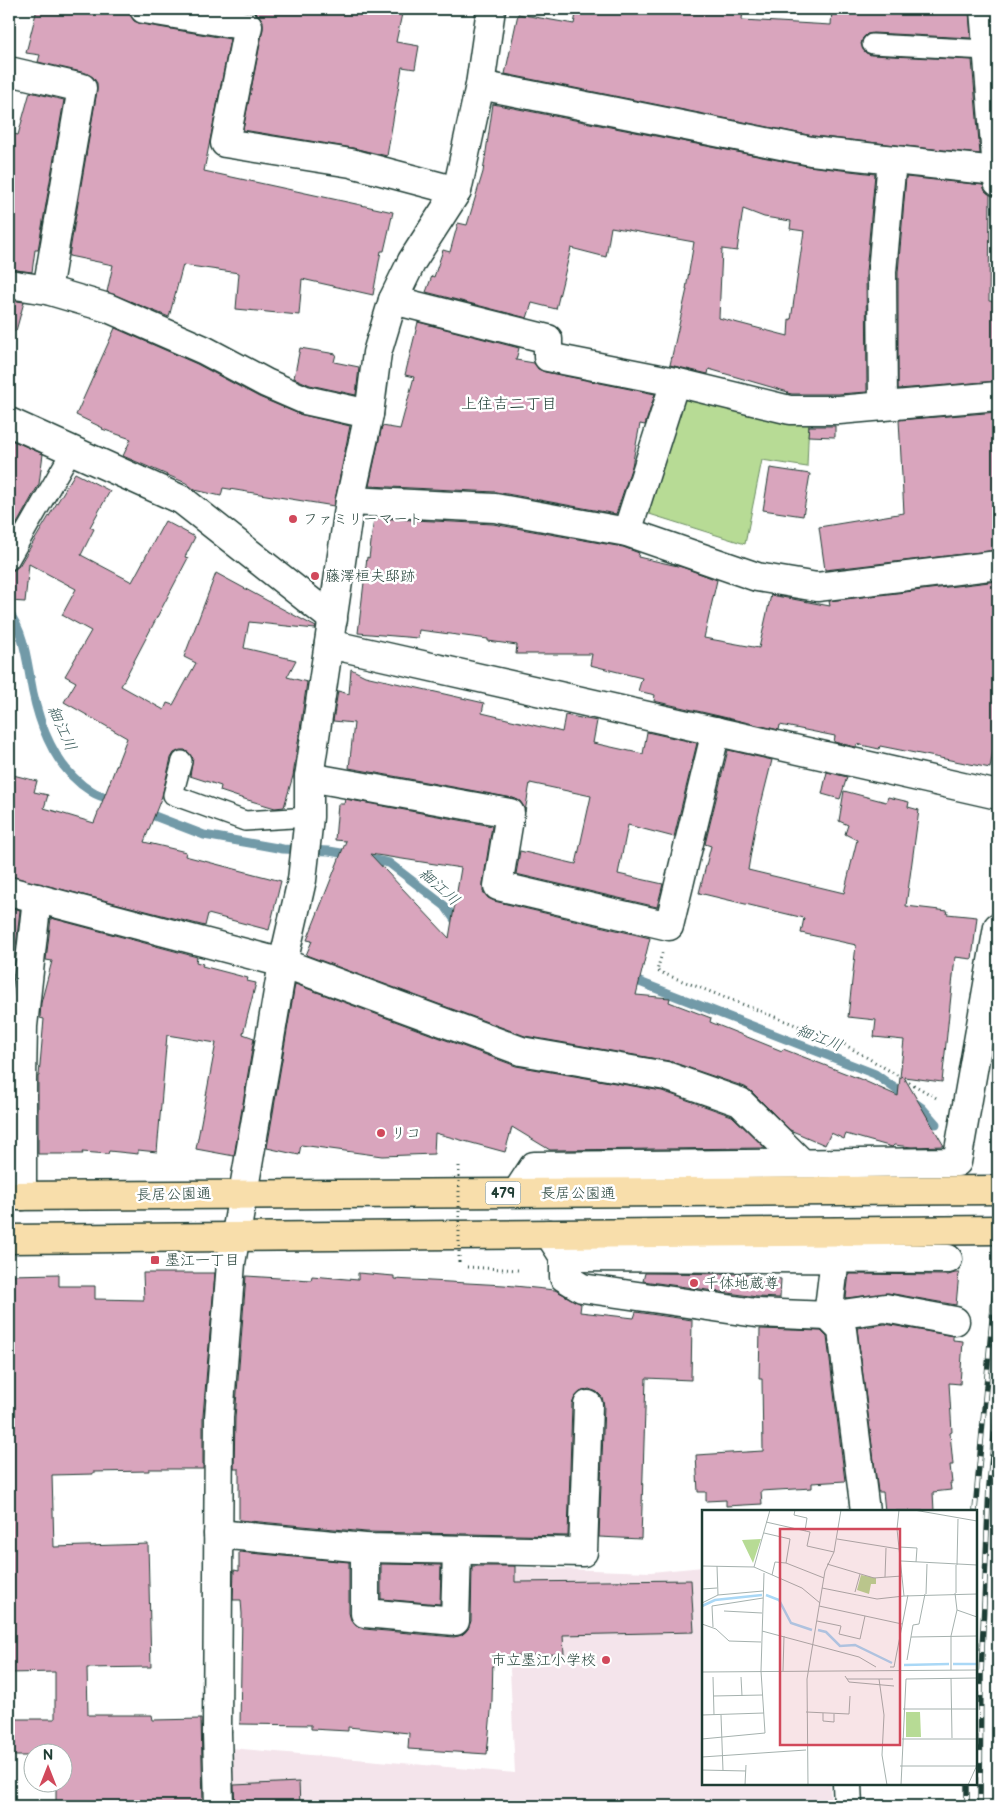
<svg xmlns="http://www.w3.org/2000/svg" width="1007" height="1815" font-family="'Balsamiq Sans','Klee One',sans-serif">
  <rect width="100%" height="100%" fill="#fff"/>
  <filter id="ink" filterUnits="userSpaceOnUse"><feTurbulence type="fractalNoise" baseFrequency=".02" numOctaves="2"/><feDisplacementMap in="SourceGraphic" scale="10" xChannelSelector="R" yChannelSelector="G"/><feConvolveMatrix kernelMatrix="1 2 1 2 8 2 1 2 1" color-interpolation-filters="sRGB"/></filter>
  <g filter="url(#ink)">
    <!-- built -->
    <polygon fill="#f4e4eb" points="505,1567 651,1572 703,1567 703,1784 830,1784 831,1806 233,1806 231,1748 515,1773"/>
    <!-- green -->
    <polygon fill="#b7db95" stroke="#6b8c64" points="679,388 809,415 807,467 762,460 745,544 643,512"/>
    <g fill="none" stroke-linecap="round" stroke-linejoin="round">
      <!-- stream -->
      <g stroke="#729aa8" stroke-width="9">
        <path d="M9 613C23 631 26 655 30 677 37 720 53 768 92 792 98 796 106 798 113 800"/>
        <polyline points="144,812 204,835 283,849 329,851 353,855"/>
        <polyline points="365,858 389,863 445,906 459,926"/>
        <polyline points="628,979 632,979 875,1074 922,1108 936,1124"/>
      </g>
    </g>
    <!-- building -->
    <g fill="#d9a5bd" stroke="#1f3d34" fill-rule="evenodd">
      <polygon points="37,9 63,9 92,15 92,9 129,9 130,15 134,21 141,24 230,39 204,171 393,212 384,251 381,251 373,295 302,279 299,315 236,309 239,273 183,265 169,317 107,292 113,265 69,256 97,91 97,83 93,77 86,73 38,62 40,55 26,53"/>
      <polygon points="239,9 403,9 396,42 419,46 415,69 402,67 387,156 353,148 243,130 263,29 263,21 258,14 251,11"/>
      <polygon points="577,9 743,9 742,20 831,25 832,9 961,9 961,12 969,12 971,38 873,33 867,34 863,38 861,44 866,53 871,55 972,60 980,154 813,136 505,74 518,14 574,24"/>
      <polygon points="30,92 64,100 38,250 35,250 32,272 9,269 9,133 18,135"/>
      <path d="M493 104 808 166 875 174 866 272 867 392 838 394H792L787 393 788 392 709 369 708 374 670 365 687 289H686L694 242 611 227 606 257 571 248 556 309 532 303 527 318 426 292 432 276 434 277 443 250 450 252 458 223 467 225 483 172ZM743 209 764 217 791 221 790 229 804 231 791 320 789 319 788 336 719 318 722 249 737 251Z"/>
      <polygon points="906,177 983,185 985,191 990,195 989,301 998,302 998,381 898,389 898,273"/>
      <polygon points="9,300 24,302 16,331 9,330"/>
      <polygon points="418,322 519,348 516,360 534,363 538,369 545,372 655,394 645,425 640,424 632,466 616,514 496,492 369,486 382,426 400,429 414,377 405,375"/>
      <polygon points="115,328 197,364 259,397 299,414 350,426 334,506 223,488 221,496 195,490 186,483 123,456 131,439 102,429 103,428 76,415"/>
      <polygon points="300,348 336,354 334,362 359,367 356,395 310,385 294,378"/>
      <polygon points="998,412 998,550 825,570 819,527 904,513 899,420"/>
      <polygon points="809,426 835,426 835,437 808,436"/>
      <polygon points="9,439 43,454 39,484 9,538"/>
      <polygon points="770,468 810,474 803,516 763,510"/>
      <polygon points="75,473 110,491 90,527 94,529 81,555 132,582 165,521 195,537 185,557 188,558 121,686 164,710 167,703 173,705 196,663 184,657 216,573 316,627 315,629 249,622 244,648 296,660 287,677 307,682 293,776 284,807 275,808 241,798 220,791 221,786 190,776 193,758 185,750 180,750 174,753 171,758 162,796 144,842 186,852 185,856 281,881 269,930 208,914 205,926 9,876 9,774 37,781 34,792 48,795 44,808 94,823 127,738 64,702 76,682 65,676 91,631 62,615 76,589 29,564 25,602 9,601 9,571 14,570 19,566"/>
      <polygon points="374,518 493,524 623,547 639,553 638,557 682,567 717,580 704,638 759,648 771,595 830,606 829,601 998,581 998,723 990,768 880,746 879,749 857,744 856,747 834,742 835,736 780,725 779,730 654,701 655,695 638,691 642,678 590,665 592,654 516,654 517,645 488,641 488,639 419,630 418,638 358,633 367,557 369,558"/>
      <polygon points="351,669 365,676 484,703 482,713 562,732 565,715 597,721 593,743 643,754 647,732 697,743 674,837 628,825 618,874 663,884 657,907 516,874 520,851 576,864 591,796 530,783 525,812 524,807 520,801 513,798 349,768 354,723 333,721 338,691 349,694"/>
      <path d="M728 750 772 760 755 828 748 870 844 893 857 840 845 834 848 825 839 821 844 791 886 802 888 797 909 802 908 807 919 810 906 906 948 911 947 914 977 917 972 959 955 957 942 1082 904 1077 944 1146 912 1147 894 1145 892 1147 846 1134 844 1139 831 1133 825 1145 790 1130 751 1091 745 1087 669 1061 525 1036 306 955 312 941 307 940 346 841 335 840 338 804H344L345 799 492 826 483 883V892L488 898 494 901 650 938 636 995 670 998 669 1002 711 1018 710 1022 782 1051 783 1049 860 1079 898 1096 904 1040 874 1037 876 1020 848 1017 856 945 801 933 804 918 699 893 711 846 705 844ZM370 854 461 868 449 938Z"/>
      <polygon points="827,772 847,777 840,799 822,794"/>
      <polygon points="9,907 20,910 15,956 9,955"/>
      <polygon points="51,918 197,957 196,962 203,964 202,966 248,978 247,981 256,983 243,1034 254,1038 234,1156 196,1149 216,1043 167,1035 157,1152 138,1150 138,1154 109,1151 108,1154 82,1152 83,1154 38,1154 38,1076 39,1076 44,1019 40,1018 41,1003 52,961 46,960"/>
      <polygon points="295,984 516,1066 662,1091 732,1116 765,1148 550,1150 512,1127 505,1152 435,1133 434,1154 382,1156 301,1145 299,1155 267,1148"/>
      <polygon points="143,1273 215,1273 203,1416 203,1469 149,1469 149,1471 93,1472 93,1474 52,1475 54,1547 148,1544 151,1667 87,1668 88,1715 152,1715 153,1720 201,1719 203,1806 87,1806 87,1804 56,1804 56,1782 62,1782 62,1752 32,1752 32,1756 9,1756 9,1719 55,1719 55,1672 9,1673 9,1275 59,1274 59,1286 95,1286 95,1299 144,1300"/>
      <polygon points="358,1273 394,1276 394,1279 504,1285 555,1290 581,1304 580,1312 634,1318 636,1312 692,1320 691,1380 646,1378 641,1539 599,1537 604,1406 602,1397 597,1392 589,1389 580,1392 575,1397 572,1404 568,1536 366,1532 239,1520 239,1469 234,1469 235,1418 246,1276 311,1280 312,1276 358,1280"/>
      <polygon points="645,1273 743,1274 781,1279 780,1298 757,1297 643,1281"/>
      <polygon points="955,1273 959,1273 956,1305 888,1293 846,1298 849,1274 948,1275"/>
      <polygon points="885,1324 953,1336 953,1340 963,1341 960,1384 949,1383 952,1432 950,1433 953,1465 950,1465 952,1483 950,1483 951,1490 933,1492 934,1511 885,1511 883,1492 878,1492 857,1328"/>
      <polygon points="760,1329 821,1331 827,1337 845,1481 812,1483 812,1488 761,1491 762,1504 726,1506 726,1500 706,1501 706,1492 698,1492 696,1455 763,1451 762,1379 759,1379"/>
      <polygon points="239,1552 349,1562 349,1613 351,1620 356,1626 364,1629 454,1637 462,1635 468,1629 471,1621 472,1566 515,1566 515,1582 691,1580 694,1632 563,1635 564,1654 493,1656 492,1701 487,1754 408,1749 409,1733 348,1727 348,1731 311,1729 311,1725 240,1724 242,1614 241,1600 233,1600 234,1570 239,1571"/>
      <polygon points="381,1564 441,1565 440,1604 381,1599"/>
      <polygon points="299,1782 300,1806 235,1806 234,1785"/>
    </g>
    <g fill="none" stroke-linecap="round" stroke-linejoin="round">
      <defs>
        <g id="lane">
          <polyline points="872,44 987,50"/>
          <polyline points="9,560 72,450"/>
          <polyline points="182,761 173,795 245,821 309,817"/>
        </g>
        <g id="street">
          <polyline points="144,9 248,26 225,143 351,163 457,191"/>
          <polyline points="984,9 998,182"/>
          <polyline points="9,71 82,88 47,290 108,308 204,350 266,383 305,400 369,414"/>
          <polyline points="480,85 811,151 996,171"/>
          <polyline points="9,284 47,290"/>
          <polyline points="393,300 548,339 548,357 675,382 790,410 839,410 998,396"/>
          <polyline points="883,406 882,272 892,160"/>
          <polyline points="9,422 182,500 333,619"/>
          <polyline points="350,501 495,508 627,532 757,577 817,587 998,565"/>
          <polyline points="627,532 675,382"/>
          <polyline points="329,644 998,795"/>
          <polyline points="309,777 510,813 498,886 669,926 716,731"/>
          <polyline points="9,891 283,963 521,1051 666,1076 740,1102 802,1163"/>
          <polyline points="517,1192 534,1166 957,1162 998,927"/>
          <polyline points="22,1196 22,1080 23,1026 37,898"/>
          <polyline points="549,1234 564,1257 564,1277 582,1288 756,1313 828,1316 885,1308 955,1321"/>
          <polyline points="564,1257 948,1259"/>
          <polyline points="835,1258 828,1316 842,1330 865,1511"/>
          <polyline points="218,1534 365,1548 583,1552 588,1405"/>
          <polyline points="365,1548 365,1613 455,1621 457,1550"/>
          <polyline points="847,1784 848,1806"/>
          <polyline points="219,1806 217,1733 219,1417 231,1263 283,963 302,880 309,817 309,777 350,501 369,414 377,353 393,300 412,261 457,191 480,85 491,9"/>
        </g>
        <g id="highway">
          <polyline points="9,1196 998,1190"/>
          <polyline points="9,1239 998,1230"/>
        </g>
      </defs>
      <!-- lane casing -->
      <use href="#lane" stroke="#1f3d34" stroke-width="22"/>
      <!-- street casing -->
      <use href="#street" stroke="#1f3d34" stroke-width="31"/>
      <!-- highway casing -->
      <use href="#highway" stroke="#1f3d34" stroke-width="31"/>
      <!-- path -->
      <g stroke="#1f3d34" stroke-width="3" stroke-dasharray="1 4" stroke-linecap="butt">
        <polyline points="662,953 657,971 842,1043 938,1099"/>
        <polyline points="467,1267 519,1270"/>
      </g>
      <!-- lane -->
      <use href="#lane" stroke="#fff" stroke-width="19"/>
      <!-- street -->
      <use href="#street" stroke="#fff" stroke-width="28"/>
      <!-- highway -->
      <use href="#highway" stroke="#f8deab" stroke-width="28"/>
      <defs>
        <g id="rail">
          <polyline points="975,1511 998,1252"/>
          <polyline points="967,1806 967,1784"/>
          <polyline points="980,1806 981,1675 989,1486 998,1396"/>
        </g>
      </defs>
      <!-- rail casing -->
      <use href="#rail" stroke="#1f3d34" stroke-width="5.5"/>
      <!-- rail -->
      <use href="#rail" stroke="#fff" stroke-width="4" stroke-dasharray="11" stroke-linecap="butt"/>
      <!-- path-bridge -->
      <polyline stroke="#1f3d34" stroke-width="3" stroke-dasharray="1 4" stroke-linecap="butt" points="459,1166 459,1266"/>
    </g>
  </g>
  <!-- markers -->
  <g fill="#d1495b" stroke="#fff" stroke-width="2">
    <circle cx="293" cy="519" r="5"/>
    <circle cx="315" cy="576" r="5"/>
    <circle cx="381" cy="1133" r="5"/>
    <rect x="150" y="1255" width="10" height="10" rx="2.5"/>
    <circle cx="694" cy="1283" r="5"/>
    <circle cx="606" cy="1660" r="5"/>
  </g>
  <g text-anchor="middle" stroke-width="5" stroke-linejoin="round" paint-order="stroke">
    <!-- shield labels -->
    <rect fill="#fff" stroke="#627771" stroke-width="1" x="485.5" y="1181.5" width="35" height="23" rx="4"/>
    <g font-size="14" font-weight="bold" fill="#1f3d34">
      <text x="503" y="1198">479</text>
    </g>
    <!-- poi labels -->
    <g font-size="15" fill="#1f3d34" stroke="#fff" text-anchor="start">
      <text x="303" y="524">ファミリーマート</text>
      <text x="325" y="581">藤澤桓夫邸跡</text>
      <text x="391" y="1138">リコ</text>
      <text x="165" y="1265">墨江一丁目</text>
      <text x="704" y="1288">千体地蔵尊</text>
      <text x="596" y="1665" text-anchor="end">市立墨江小学校</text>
    </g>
    <!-- street labels -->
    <g font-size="15" fill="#1f3d34" stroke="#fff">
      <text x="578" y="1198">長居公園通</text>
      <text transform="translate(174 1194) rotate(-1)" y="5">長居公園通</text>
    </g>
    <!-- neighbourhood labels -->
    <g font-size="16" fill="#1f3d34" stroke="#fff">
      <text x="509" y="409">上住吉二丁目</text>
    </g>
    <!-- water labels -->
    <g font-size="16" font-style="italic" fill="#3b5c5b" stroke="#fff">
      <text transform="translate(63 728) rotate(66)" y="6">細江川</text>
      <text transform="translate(440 886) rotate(42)" y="6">細江川</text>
      <text transform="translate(820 1037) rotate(21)" y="6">細江川</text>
    </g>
  </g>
  <!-- overview -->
  <g transform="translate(702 1510)">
    <rect width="275" height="275" fill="#fff"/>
    <path d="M59 29 51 53 40 30ZM159 65 174 68V74H169L167 84 155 80ZM204 202H218L219 227H204Z" fill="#b7db95"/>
    <path fill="none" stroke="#aad8f6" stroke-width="2.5" d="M64 85 77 90 89 113 110 120M0 96 13 90 60 85M116 120 124 122 138 136 153 135 190 153M251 154H275M202 155 247 154"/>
    <path fill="none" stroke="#a5b1ae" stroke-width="1" d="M93 0 92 5 105 8 103 21M197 0 195 19 202 86 275 84M212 0 275 11M64 12 108 22 105 36 132 42M62 23 88 29 84 53 122 68M135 29 197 39M197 37 215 38 214 52M199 51 275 55M125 54 172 68 200 66M255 55 256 9M0 56 52 57 100 78 118 93M15 56 16 85M52 57 68 0M70 65 73 52 84 53M183 67 184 38M120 78 175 89 202 86M0 79 15 78M153 82 158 64M253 83 255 100 275 107M254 83V55M224 84 225 54M0 93 16 85 61 81M117 96 200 114M22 101 60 103M115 111 139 116 137 124 158 129 163 106M0 114 14 119 27 131 59 132M11 117 10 96 61 88M60 121 157 147 174 157M209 127 275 126M205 150 211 115 217 114 223 84M188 157H192L206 85M249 160V126L255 100M81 161 82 126M0 162 275 160M143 166 147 172 192 176M11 167 12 205M39 167 40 186M249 168 250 228M145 169H191M177 169 182 205 180 245 185 275M11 186 61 185M201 199H275M104 202 147 204 148 186M121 203V211L132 212V204M0 205 62 203M19 205 21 261M0 229 63 223 59 161 62 63M200 229H275M0 247 104 240M198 256H275M0 260 44 261M43 275 44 255M106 275 105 169 123 61 132 42 139 0M199 275 204 169 275 168M266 275 275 255"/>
    <path fill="#d1495b" fill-opacity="0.15" stroke="#d1495b" stroke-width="2.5" d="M78 19H198V235H78Z"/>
    <rect width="275" height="275" fill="none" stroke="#1f3d34" stroke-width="2.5"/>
  </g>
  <!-- margin -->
  <rect width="1007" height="1815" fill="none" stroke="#fff" stroke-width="30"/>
  <rect x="15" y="15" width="977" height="1785" fill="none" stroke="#1f3d34" stroke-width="2" filter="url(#ink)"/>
  <!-- north arrow -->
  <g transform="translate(48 1768)"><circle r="24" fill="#ffffff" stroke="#a5b1ae"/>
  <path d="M0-4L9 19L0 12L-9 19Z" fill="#d1495b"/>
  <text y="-8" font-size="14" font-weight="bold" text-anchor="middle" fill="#1f3d34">N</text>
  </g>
</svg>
